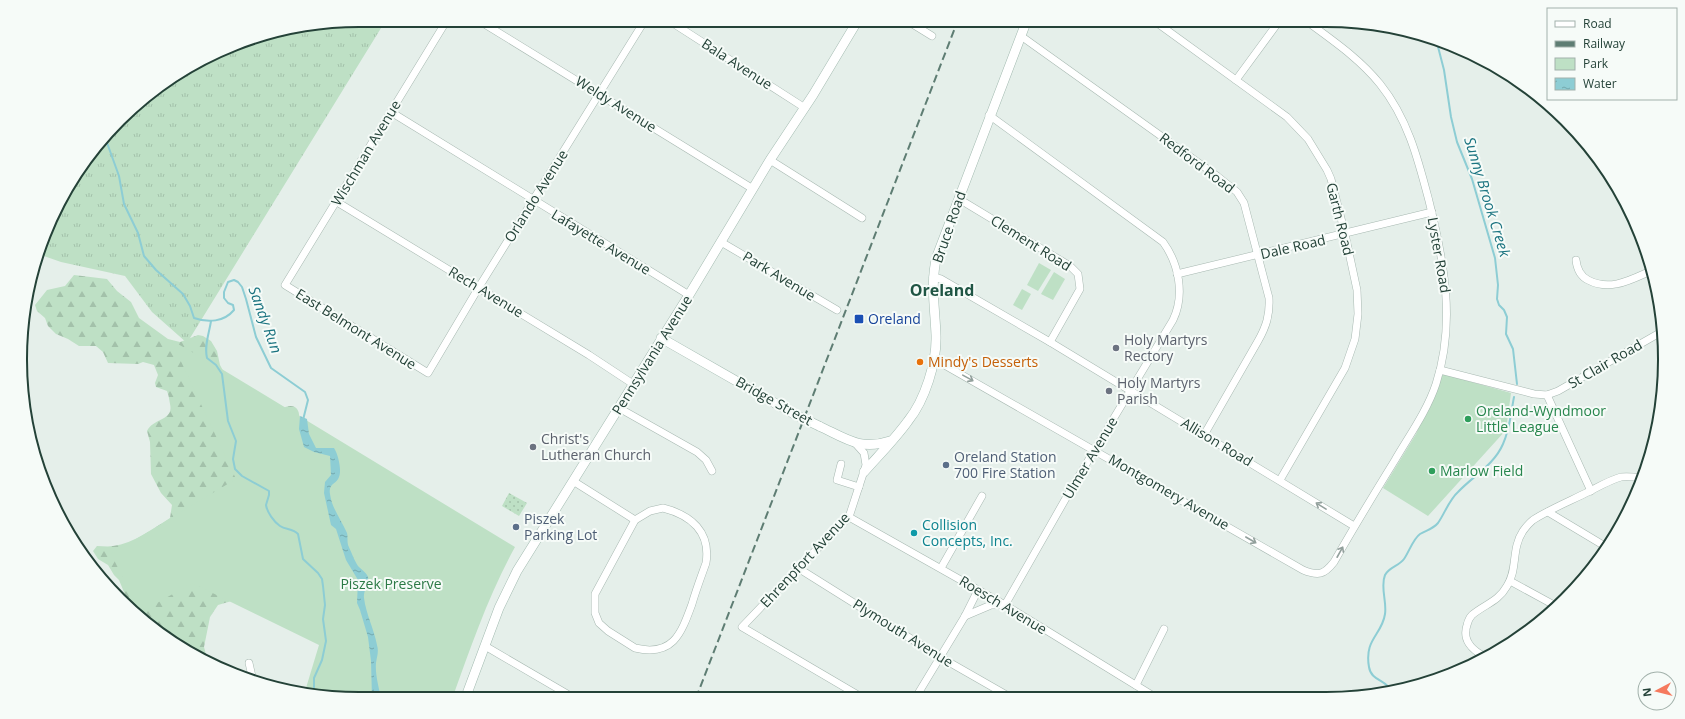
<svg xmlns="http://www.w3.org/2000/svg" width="1685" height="719" font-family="'Open Sans',sans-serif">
  <defs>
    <pattern id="grass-tufts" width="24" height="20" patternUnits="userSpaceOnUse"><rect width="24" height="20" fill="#bee0c5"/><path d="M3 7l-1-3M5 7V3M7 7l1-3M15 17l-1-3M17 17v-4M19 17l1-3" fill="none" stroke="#a3c1aa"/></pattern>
    <pattern id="forest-firs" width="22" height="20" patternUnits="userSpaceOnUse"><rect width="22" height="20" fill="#bee0c5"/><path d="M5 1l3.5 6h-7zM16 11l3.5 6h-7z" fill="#a3c1aa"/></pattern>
    <pattern id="garden-dots" width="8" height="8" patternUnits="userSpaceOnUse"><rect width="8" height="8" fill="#bee0c5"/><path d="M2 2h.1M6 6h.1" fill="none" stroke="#a3c1aa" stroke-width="1.8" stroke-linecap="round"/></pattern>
    <pattern id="water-ripples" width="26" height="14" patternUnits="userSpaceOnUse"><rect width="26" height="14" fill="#8dcdd4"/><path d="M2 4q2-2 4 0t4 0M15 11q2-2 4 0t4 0" fill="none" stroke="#73a8ad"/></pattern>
  </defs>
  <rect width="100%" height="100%" fill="#e5efea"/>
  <!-- grass -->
  <polygon fill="url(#grass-tufts)" points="359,20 386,20 187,343 152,312 125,276 61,262 41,255 65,190 136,104 190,65 250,38"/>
  <!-- forest -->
  <path fill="url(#forest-firs)" d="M74 275 107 279 117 291 131 302 139 318 168 339 180 342 198 335 203 336 211 341 217 351 220 365 227 378 281 409C294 402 301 408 299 422L235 600 218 605 210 617 204 647 208 662 190 654 136 615 127 604 126 597 119 580 114 575 108 565 98 559 93 551 97 546C102 546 108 547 113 546 134 543 153 529 170 518L172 505 161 493 151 474 150 442 147 431C153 418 174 421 170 404 169 399 169 396 167 391L156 387 155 383 158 375 154 365 143 362 138 364 108 363 103 352 96 346H79L68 339 56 334 48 326 45 318 37 311 35 305 47 290 65 286Z"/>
  <!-- park -->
  <g fill="#bee0c5">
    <polygon points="1039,263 1051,270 1038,291 1027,285"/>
    <polygon points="1054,272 1065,279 1053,300 1041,294"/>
    <polygon points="1022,289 1031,294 1022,310 1013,305"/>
    <path d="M171 340 225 371 515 547C488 596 471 647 452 699H360L307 690 306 688 319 645 192 583 136 615 126 602 133 598 111 554 236 479Z"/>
    <polygon points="1443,374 1511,393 1506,430 1428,516 1383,488 1416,434"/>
  </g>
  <!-- garden -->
  <polygon fill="url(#garden-dots)" points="509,493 527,503 519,516 502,506"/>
  <!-- water -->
  <path fill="url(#water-ripples)" d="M300 416 307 419 309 434 316 448H334C338 454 342 470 339 477 337 484 328 483 330 494 332 509 341 519 347 533 348 536 347 541 348 545 350 549 355 562 358 566 362 570 366 572 368 577 369 584 363 591 364 598 366 614 374 629 377 645 379 652 377 656 376 663 375 675 379 687 381 699H372L371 661 368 637 360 610 357 603 358 580 346 560 336 529 331 525 324 493 325 482 331 475 330 456 314 452 304 447 299 429Z"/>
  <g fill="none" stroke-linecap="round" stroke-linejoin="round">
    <!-- stream -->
    <g stroke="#8dcdd4" stroke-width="2">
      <polyline points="1436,39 1444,70 1451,117 1457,142 1472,179 1495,258 1498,285 1497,299 1499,305 1504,310 1507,317 1506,334 1513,349 1517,384"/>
      <path d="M106 140 119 176 124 204 138 233 144 256 156 270 183 294 190 306 194 318C208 323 224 322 234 310L233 305 228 303 224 298V292L228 282 234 280 238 282 242 287 246 299 256 337 271 368 305 392 308 400 303 420"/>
      <path d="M211 321C209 334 204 346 207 358L216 365 222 374 228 421 236 441 233 459 235 469 242 476 269 491V495L266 505C267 512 274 522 280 526 286 530 293 528 298 534L303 559 318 573 322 579 323 586 325 605 323 619 326 641 322 660 314 678V691"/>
      <path d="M1391 691C1387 680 1371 681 1369 667 1364 639 1382 635 1385 614 1387 601 1380 587 1385 575 1389 567 1399 566 1404 559 1409 552 1413 539 1420 534 1427 530 1433 529 1438 523 1445 513 1449 500 1458 492 1473 476 1494 465 1503 444 1510 429 1511 412 1514 397"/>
    </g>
    <defs>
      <g id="street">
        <polyline points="447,20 285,285 428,373 479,287 645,20"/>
        <polyline points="478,20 753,189"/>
        <polyline points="668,20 805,108"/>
        <polyline points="906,20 932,36"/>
        <polyline points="1153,20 1287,117 1308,139 1327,170 1331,179 1345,234 1357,290 1358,314 1355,339 1345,368 1280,480"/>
        <path d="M1021 36 1217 176 1237 192 1244 203 1269 298C1270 315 1266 327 1258 341L1204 435"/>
        <polyline points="1236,80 1280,20"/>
        <polyline points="391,112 689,295"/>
        <polyline points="770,160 862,218"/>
        <polyline points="959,199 1070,266 1078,274 1080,289 1050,342"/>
        <polyline points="337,202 589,355 633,384"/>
        <polyline points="721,242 837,310"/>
        <path d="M1576 260C1577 269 1580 276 1588 280 1611 292 1632 279 1653 270"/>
        <polyline points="1177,274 1432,212"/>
        <polyline points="933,277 941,279 1050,342 1354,526"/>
        <path d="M934 359 1303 570C1318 576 1324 575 1334 562 1354 527 1374 494 1395 460 1409 436 1427 411 1436 384 1456 323 1444 261 1429 201 1418 159 1408 119 1380 84 1359 58 1332 40 1305 20"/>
        <polyline points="1440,370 1534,394 1547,395 1558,391 1663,331"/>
        <polyline points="1547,395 1591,491"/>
        <polyline points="619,408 697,452 706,460 712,471"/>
        <polyline points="856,444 864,453 866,465 849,517 798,568 742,627 863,698"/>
        <polyline points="841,464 837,480 859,487"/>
        <polyline points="573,481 635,520"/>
        <path d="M663 508C691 515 711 532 706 563 701 577 696 590 692 604 681 634 673 657 635 648L608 631 599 623 595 613V594L635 520 650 511Z"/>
        <polyline points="1548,512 1608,548"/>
        <polyline points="849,517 1005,605 1155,697"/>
        <polyline points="798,568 940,657 1010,697"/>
        <polyline points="941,568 982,496"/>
        <polyline points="1510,581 1554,605"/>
        <path d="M965 616 991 605H1005L1074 484 1173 320C1185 295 1179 264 1163 242L989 115"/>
        <polyline points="485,646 574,698"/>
        <path d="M1484 656C1472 650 1462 640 1467 625 1468 621 1469 618 1472 615 1485 604 1498 602 1507 586 1518 569 1511 549 1523 531 1526 527 1529 523 1533 520 1550 509 1570 501 1588 492 1598 487 1610 480 1621 477 1628 476 1635 477 1642 478"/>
        <polyline points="249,663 253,681"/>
        <polyline points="1136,685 1164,629"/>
        <polyline points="916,697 965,616 978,590"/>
      </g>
      <g id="secondary">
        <polyline points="661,338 794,414"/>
        <path d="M819 426C845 438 860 451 890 441"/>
        <path d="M864 472C879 455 895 439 908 421 925 400 937 362 936 335 935 308 930 282 937 256L1027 20"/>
        <polyline points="465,699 499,608 517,571 689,295 770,160 813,95 858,20"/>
      </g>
    </defs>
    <!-- street casing -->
    <use href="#street" stroke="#a7b8b1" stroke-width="8"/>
    <!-- secondary casing -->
    <use href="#secondary" stroke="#a3bbb1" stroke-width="10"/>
    <!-- street -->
    <use href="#street" stroke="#fff" stroke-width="7"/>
    <!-- secondary -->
    <use href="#secondary" stroke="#fff" stroke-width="9"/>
    <!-- rail -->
    <polyline stroke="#5e7d73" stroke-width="2" stroke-dasharray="8 4" stroke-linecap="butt" points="696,698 958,20"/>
    <defs>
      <polyline id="secondary-bridge" points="794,414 819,426"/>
    </defs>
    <!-- secondary-bridge casing -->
    <use href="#secondary-bridge" stroke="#a3bbb1" stroke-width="10" stroke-linecap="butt"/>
    <!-- secondary-bridge -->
    <use href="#secondary-bridge" stroke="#fff" stroke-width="9"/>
  </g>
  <!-- one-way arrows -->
  <defs><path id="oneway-shaft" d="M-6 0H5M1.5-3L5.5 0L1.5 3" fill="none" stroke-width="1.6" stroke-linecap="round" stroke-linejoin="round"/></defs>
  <g stroke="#92a09c">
    <use href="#oneway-shaft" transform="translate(968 378) rotate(29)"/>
    <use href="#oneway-shaft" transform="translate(1321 506) rotate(-148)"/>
    <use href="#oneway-shaft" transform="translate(1251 540) rotate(30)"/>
    <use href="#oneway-shaft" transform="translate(1340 552) rotate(-61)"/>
  </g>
  <!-- markers -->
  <rect fill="#1a4fb4" stroke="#f6fbf8" stroke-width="1.5" x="854" y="314" width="10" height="10" rx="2"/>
  <g fill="#6b7280" stroke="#f6fbf8" stroke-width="1.5">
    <circle cx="1116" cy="348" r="4"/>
    <circle cx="1109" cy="391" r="4"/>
    <circle cx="533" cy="447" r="4"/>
  </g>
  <circle fill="#e8710a" stroke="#f6fbf8" stroke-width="1.5" cx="920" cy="362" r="4"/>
  <g fill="#2e9e5b" stroke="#f6fbf8" stroke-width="1.5">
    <circle cx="1468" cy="419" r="4"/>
    <circle cx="1432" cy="471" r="4"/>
  </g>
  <g fill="#5c6f8a" stroke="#f6fbf8" stroke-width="1.5">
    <circle cx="946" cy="465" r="4"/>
    <circle cx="516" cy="527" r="4"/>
  </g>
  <circle fill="#0f9aa8" stroke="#f6fbf8" stroke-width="1.5" cx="914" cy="533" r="4"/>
  <g text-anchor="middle" stroke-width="4" stroke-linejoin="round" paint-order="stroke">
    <!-- street labels -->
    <g font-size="14" fill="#244238" stroke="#f6fbf8">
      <text transform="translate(737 64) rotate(33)" y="5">Bala Avenue</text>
      <text transform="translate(616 104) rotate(32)" y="5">Weldy Avenue</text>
      <text transform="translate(366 153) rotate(-59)" y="5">Wischman Avenue</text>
      <text transform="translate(1197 163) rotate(37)" y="5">Redford Road</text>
      <text transform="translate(536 196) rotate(-58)" y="5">Orlando Avenue</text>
      <text transform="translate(1340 219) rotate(76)" y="5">Garth Road</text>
      <text transform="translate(949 227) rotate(-71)" y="5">Bruce Road</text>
      <text transform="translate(601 242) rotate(31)" y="5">Lafayette Avenue</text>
      <text transform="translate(1031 243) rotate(32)" y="5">Clement Road</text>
      <text transform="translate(1293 247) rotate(-13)" y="5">Dale Road</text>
      <text transform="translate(1439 255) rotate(80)" y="5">Lyster Road</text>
      <text transform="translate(779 276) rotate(31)" y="5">Park Avenue</text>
      <text transform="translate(486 292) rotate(31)" y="5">Rech Avenue</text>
      <text transform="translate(356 329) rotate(32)" y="5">East Belmont Avenue</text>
      <text transform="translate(652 355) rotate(-58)" y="5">Pennsylvania Avenue</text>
      <text transform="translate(1605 364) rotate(-30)" y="5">St Clair Road</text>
      <text transform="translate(774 401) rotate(29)" y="5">Bridge Street</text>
      <text transform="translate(1217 442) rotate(31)" y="5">Allison Road</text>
      <text transform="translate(1090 458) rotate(-59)" y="5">Ulmer Avenue</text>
      <text transform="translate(1169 492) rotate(30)" y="5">Montgomery Avenue</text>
      <text transform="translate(805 560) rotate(-47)" y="5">Ehrenpfort Avenue</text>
      <text transform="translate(1003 605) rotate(31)" y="5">Roesch Avenue</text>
      <text transform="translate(903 633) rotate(32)" y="5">Plymouth Avenue</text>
    </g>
    <!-- transit labels -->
    <g font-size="14" fill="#164399" stroke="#f6fbf8" text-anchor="start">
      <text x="868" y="324">Oreland</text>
    </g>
    <!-- worship labels -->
    <g font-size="14" fill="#5b616d" stroke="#f6fbf8" text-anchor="start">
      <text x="1124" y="345">Holy Martyrs<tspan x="1124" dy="16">Rectory</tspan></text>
      <text x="1117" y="388">Holy Martyrs<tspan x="1117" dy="16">Parish</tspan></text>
      <text x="541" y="444">Christ's<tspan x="541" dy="16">Lutheran Church</tspan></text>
    </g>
    <!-- food labels -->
    <g font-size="14" fill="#c56008" stroke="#f6fbf8" text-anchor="start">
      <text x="928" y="367">Mindy's Desserts</text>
    </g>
    <!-- leisure labels -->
    <g font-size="14" fill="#27864d" stroke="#f6fbf8" text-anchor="start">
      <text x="1476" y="416">Oreland-Wyndmoor<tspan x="1476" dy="16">Little League</tspan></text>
      <text x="1440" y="476">Marlow Field</text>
    </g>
    <!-- service labels -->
    <g font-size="14" fill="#4e5e75" stroke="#f6fbf8" text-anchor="start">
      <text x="954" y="462">Oreland Station<tspan x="954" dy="16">700 Fire Station</tspan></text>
      <text x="524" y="524">Piszek<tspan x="524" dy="16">Parking Lot</tspan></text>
    </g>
    <!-- culture labels -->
    <g font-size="14" fill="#0d838f" stroke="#f6fbf8" text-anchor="start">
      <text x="922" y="530">Collision<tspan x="922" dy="16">Concepts, Inc.</tspan></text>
    </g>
    <!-- park labels -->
    <g font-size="14" fill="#2c7a46" stroke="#f6fbf8">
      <text x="391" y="589">Piszek Preserve</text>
    </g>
    <!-- water labels -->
    <g font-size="15" font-style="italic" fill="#1b7480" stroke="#f6fbf8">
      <text transform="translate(1487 197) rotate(73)" y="5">Sunny Brook Creek</text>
      <text transform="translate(265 320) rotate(70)" y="5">Sandy Run</text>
    </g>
    <!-- quarter labels -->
    <g font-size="16" font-weight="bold" fill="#1f5544" stroke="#f6fbf8">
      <text x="942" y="296">Oreland</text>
    </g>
  </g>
  <!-- crop -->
  <path d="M0 0H1685V719H0ZM359 27H1326A332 332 0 0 1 1658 359V360A332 332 0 0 1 1326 692H359A332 332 0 0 1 27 360V359A332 332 0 0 1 359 27Z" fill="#f6fbf8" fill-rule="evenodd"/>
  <path fill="none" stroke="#244238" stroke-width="2" d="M359 27H1326A332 332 0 0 1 1658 359V360A332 332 0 0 1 1326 692H359A332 332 0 0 1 27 360V359A332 332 0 0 1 359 27Z"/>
  <!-- legend -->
  <rect x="1547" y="8" width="130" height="92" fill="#f6fbf8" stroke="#a2b1ab"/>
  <rect x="1555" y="21" width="20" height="6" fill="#ffffff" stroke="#a2b1ab"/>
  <text x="1583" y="28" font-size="12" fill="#244238">Road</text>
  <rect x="1555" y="41" width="20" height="6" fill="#5e7d73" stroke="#a2b1ab"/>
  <text x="1583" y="48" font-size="12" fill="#244238">Railway</text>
  <rect x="1555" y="58" width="20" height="12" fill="#bee0c5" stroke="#a2b1ab"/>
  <text x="1583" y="68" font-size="12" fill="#244238">Park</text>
  <rect x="1555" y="78" width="20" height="12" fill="url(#water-ripples)" stroke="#a2b1ab"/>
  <text x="1583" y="88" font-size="12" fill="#244238">Water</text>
  <!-- north arrow -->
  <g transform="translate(1657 691) rotate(263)"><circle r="19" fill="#f6fbf8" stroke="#a2b1ab"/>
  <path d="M0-3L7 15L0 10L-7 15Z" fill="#f57a5e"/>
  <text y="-6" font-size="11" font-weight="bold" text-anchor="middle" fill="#244238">N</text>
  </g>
</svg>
